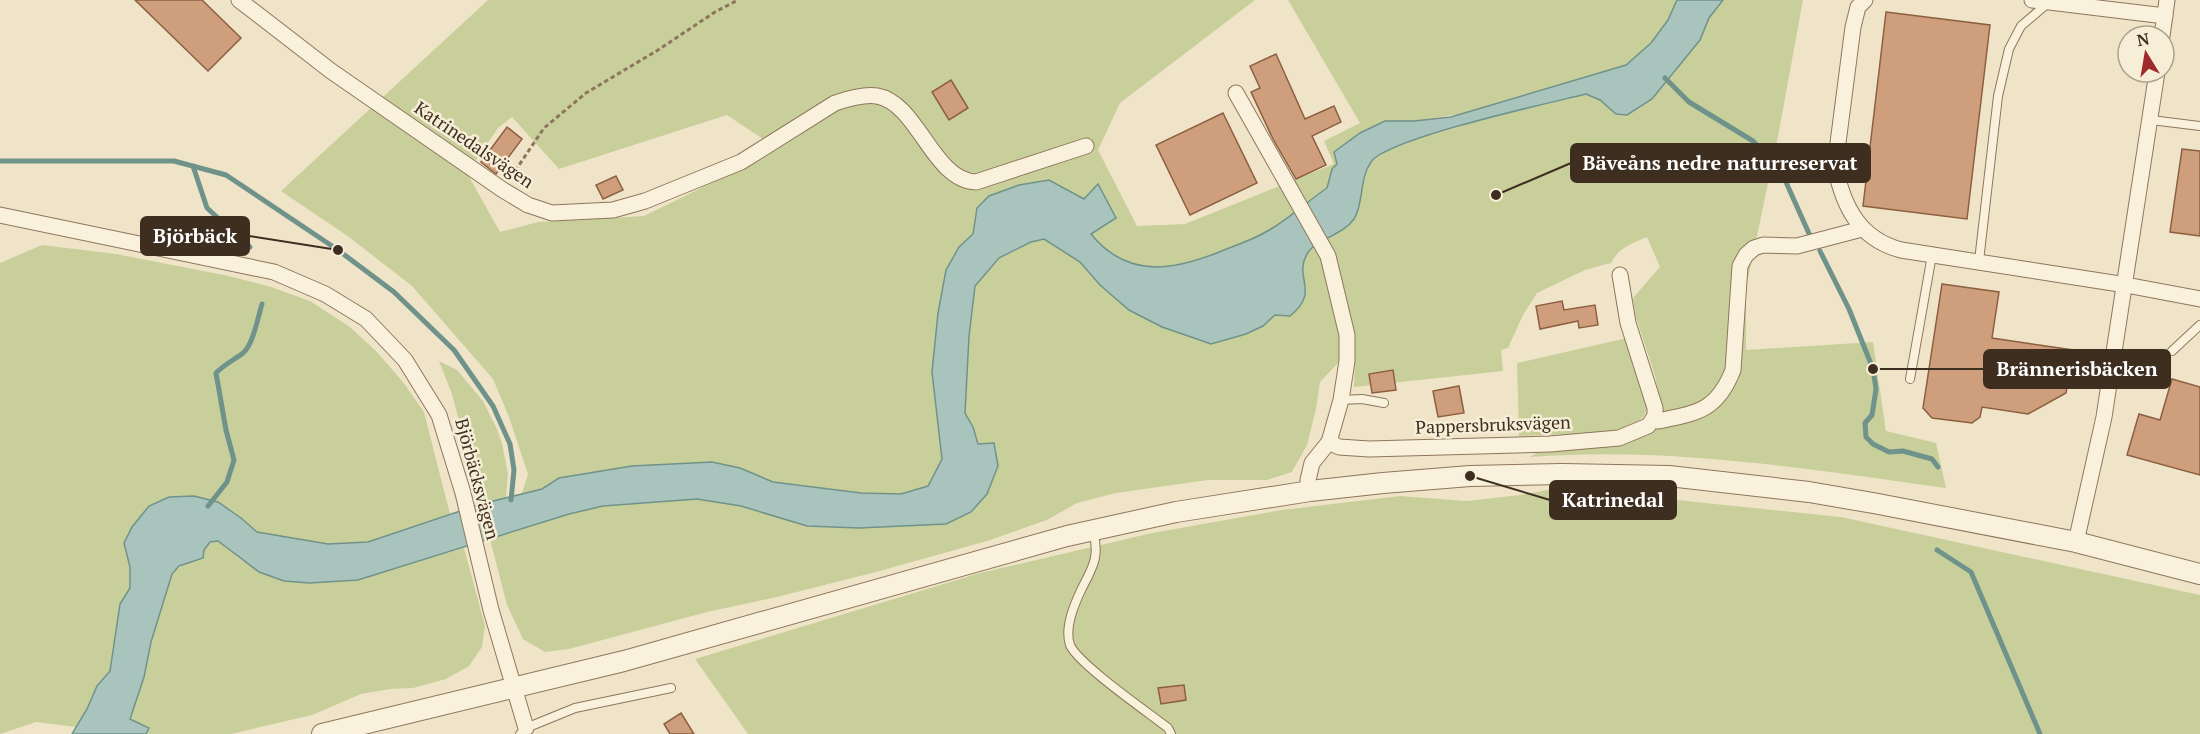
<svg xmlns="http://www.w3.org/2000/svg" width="2200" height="734" font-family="'PT Serif',serif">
  <rect width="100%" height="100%" fill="#f0e4c8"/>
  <!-- green -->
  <g fill="#c9cf9b" fill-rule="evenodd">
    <path d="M488 0H1255L1120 103 1098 150 1137 226 1185 224 1334 164 1324 141 1360 123 1288 0H1803L1779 131 1746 288V350L1873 342 1886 431 1936 443 1946 488C1809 469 1668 446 1530 457L1542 449 1658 428 1662 410 1655 376 1635 314 1633 298 1660 267 1647 237C1633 243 1618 248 1611 263L1585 270 1537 293 1523 315 1508 348 1501 350 1503 371 1354 387 1355 361 1339 362 1320 382 1316 409 1307 445 1292 472 1267 480H1208L1116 493 1077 503 1047 520 987 541 876 572 777 597 707 612 569 649 545 652 523 639 507 605 490 539 569 514 603 506 697 499 741 506 807 526 859 528 946 524 971 512 978 444 973 427 965 413 969 336 975 285 999 259 1031 242 1044 239 1080 262 1100 285 1162 327 1194 338 1211 344 1246 334 1263 326 1275 315H1290L1306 288 1302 268 1307 253 1324 241 1362 185 1371 162 1389 150 1420 138 1463 126 1460 114 1414 121H1385L1332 169 1327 188C1308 201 1291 217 1271 229 1259 237 1243 242 1229 248 1179 269 1130 282 1091 234L1116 218 1049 180 977 208 973 234 959 247 939 425 942 459 928 486 901 494 861 493 773 482 740 468 712 462 633 466 559 478 542 489 522 493 528 474 509 417 493 379 412 286 349 237 281 191ZM727 115 769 143 740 169 644 216 538 222 500 232 467 173 498 128 512 117 559 169Z"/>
    <polygon points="42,245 116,254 229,276 271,287 310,301 350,327 377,352 403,382 424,412 450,514 368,542 328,544 257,532 241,518 218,502 194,496 169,497 124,543 130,567 130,588 120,604 110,671 97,686 87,709 76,727 36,722 0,734 0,263"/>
    <path d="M1627 338 1649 403C1642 437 1599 433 1572 434 1554 435 1536 435 1519 436L1517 363Z"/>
    <polygon points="439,361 457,370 483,401 496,427 502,443 508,474 506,497 481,504 452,394"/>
    <polygon points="1564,487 1629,488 1628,495 1841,517 2200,595 2200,734 748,734 695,659 980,573 1152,533 1282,510 1400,496 1467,501 1520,495"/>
    <polygon points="218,541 241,560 284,581 309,583 358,580 464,548 485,626 482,647 469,666 446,679 413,688 390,689 361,694 312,715 231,734 147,734 148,728 130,719 144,677 151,642 172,573 204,550 210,542"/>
  </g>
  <!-- water -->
  <path fill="#a9c4bc" stroke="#6f938a" stroke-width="1.5" d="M1677 0H1723L1709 18 1700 40 1652 99 1627 115 1616 114 1600 100 1586 94C1550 103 1388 138 1371 162 1359 179 1364 203 1354 219 1343 235 1316 239 1307 254 1293 278 1321 291 1290 316L1275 315 1263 326 1246 334 1211 344 1194 338 1162 327 1129 310 1100 285 1080 262 1044 239 1031 242 999 258 975 286 969 336 965 413 973 427 978 444 994 443 998 466 987 494 971 512 946 524 859 528 807 526 741 506 697 499 603 506 569 514 358 580 309 583 284 581 259 572 218 541 210 542 204 550 203 558 179 566 172 574 151 642 144 677 130 719 149 728 146 734H72L87 709 97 686 110 671 120 604 130 588V567L124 543 132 527 149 506 169 497 194 496 218 502 241 518 257 532 328 544 368 542 481 504 542 489 559 478 632 466 712 462 740 468 773 482 861 493 901 494 928 486 942 459 932 372 938 313 946 270 959 247 973 234 977 208 989 196 1019 185 1049 180 1084 199 1098 184 1116 218 1091 234C1130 282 1180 269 1229 248 1243 243 1258 237 1271 229 1291 217 1308 201 1327 188L1332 169 1337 164 1334 152 1360 133 1385 121H1414L1451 117 1626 65 1651 43 1668 20Z"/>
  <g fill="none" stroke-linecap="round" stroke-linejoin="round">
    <!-- stream -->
    <g stroke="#6f938a" stroke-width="5">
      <polyline points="1665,78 1689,102 1753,141 1781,171 1811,238"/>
      <polyline points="0,161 174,161 226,175 338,250 394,292 454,350 493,406 510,444 514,470 511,500"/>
      <polyline points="193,166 207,208 250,247"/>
      <polyline points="1820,251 1849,309 1873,369 1876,389 1872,415 1865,423 1866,437 1873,444 1889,452 1903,451 1932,459 1938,467"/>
      <path d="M208 506 227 482 234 460 226 430 216 373C225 364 234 360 243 353 253 345 258 317 262 304"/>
      <polyline points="1937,550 1971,572 2040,734"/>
    </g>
  </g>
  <!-- building -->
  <g fill="#cf9f7d" stroke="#8d5f41" stroke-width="1.5">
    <polygon points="135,0 202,0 241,38 208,71"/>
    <polygon points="1886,12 1990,25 1967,219 1863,206"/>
    <polygon points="1276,54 1305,119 1334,106 1341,122 1312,136 1326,165 1296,179 1273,139 1251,92 1260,88 1250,66"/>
    <polygon points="951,80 968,108 949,120 932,92"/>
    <polygon points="1223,113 1257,183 1190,215 1156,145"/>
    <polygon points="507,127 522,139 496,174 481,162"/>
    <polygon points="2182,149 2200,151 2200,236 2170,232"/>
    <polygon points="616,176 623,190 603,199 596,185"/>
    <polygon points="1942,284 1999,292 1992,338 2073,350 2066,393 2028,414 1982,407 1980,417 1972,423 1932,418 1923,408"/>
    <polygon points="1562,301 1564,310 1595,305 1598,325 1579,328 1578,321 1540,329 1536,306"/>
    <polygon points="1393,370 1396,390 1372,393 1369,374"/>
    <polygon points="2172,379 2200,387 2200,475 2127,455 2139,414 2160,420"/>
    <polygon points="1459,386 1464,413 1438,417 1433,391"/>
    <polygon points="1184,685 1186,700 1161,704 1158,688"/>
    <polygon points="681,713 694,734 670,734 664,724"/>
  </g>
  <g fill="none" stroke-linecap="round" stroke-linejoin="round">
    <defs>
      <g id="service">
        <polyline points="2151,120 2200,126"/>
        <polyline points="1979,261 1998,96 2009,49 2021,26 2048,3"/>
        <polyline points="2172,351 2200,325"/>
        <polyline points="1910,379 1932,255"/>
        <polyline points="1341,400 1362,399 1384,403"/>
        <path d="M1093 531C1100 556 1093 567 1082 588 1075 603 1064 627 1070 645 1078 664 1149 713 1168 728L1171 734"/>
        <polyline points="520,734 526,728 575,708 671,688"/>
      </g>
      <g id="minor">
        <path d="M239 0 331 71 503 190 528 205 552 213 613 210 645 201 741 162 835 103C847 99 864 94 877 96 918 103 933 181 976 182L1086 146"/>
        <path d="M1865 0 1858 7 1853 27 1835 166C1843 206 1859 239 1901 250L2126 285 2200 299"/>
        <polyline points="2032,0 2165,16"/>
        <polyline points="2162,36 2167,0"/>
        <polyline points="1236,93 1328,256 1347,335 1347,361 1341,400 1329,442 1312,463 1308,480 1310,491"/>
        <polyline points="0,215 274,272 325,294 366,319 405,360 439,415 463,493 491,610 526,728"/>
        <path d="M1653 419 1658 421C1697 413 1717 411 1733 370L1740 266 1746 255 1754 248 1763 245 1797 246 1862 229"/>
        <polyline points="1329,442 1339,447 1369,449 1550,444 1619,438 1648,426 1655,416 1655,408 1628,323 1620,275"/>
        <polyline points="2076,542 2104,417 2157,72"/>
      </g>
      <polyline id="tertiary" points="322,734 624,661 1067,536 1176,512 1310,491 1383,483 1470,476 1562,474 1669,476 1809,492 1873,503 2076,542 2200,574"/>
    </defs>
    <!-- service casing -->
    <use href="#service" stroke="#8d765c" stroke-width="10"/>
    <!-- minor casing -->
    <use href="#minor" stroke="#8d765c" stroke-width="17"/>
    <!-- tertiary casing -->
    <use href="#tertiary" stroke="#8d765c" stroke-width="22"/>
    <!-- path -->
    <polyline stroke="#8d765c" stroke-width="3" stroke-dasharray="4.5 3" stroke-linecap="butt" points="511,177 544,128 586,93 658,50 715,12 738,0"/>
    <!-- service -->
    <use href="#service" stroke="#faf1dc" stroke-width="8"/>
    <!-- minor -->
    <use href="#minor" stroke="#faf1dc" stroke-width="15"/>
    <!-- tertiary -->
    <use href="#tertiary" stroke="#faf1dc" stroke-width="20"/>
  </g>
  <g text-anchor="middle" stroke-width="5" stroke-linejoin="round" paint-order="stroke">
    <!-- street labels -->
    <g font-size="18" fill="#3d2e20" stroke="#f7eed8">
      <text transform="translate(474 145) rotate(34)" y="6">Katrinedalsvägen</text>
      <text transform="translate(1493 425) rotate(-2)" y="6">Pappersbruksvägen</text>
      <text transform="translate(477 479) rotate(75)" y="6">Björbäcksvägen</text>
    </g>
  </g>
  <!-- callouts -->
  <path fill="none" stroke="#3d2e20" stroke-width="2" d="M1496 195L1571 163M338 250L249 236M1873 369L1984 369M1470 476L1550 500"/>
  <g fill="#3d2e20" stroke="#f7eed8" stroke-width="2">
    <circle cx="1496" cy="195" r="6"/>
    <circle cx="338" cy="250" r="6"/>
    <circle cx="1873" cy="369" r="6"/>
    <circle cx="1470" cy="476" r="6"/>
  </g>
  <g fill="#3d2e20" stroke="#3d2e20" stroke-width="2">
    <rect x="1571" y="144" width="299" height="38" rx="6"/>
    <rect x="141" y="217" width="108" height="38" rx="6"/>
    <rect x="1984" y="350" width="186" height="38" rx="6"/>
    <rect x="1550" y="481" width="126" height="38" rx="6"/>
  </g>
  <g font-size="20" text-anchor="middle" font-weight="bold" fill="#fff">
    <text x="1720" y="170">Bäveåns nedre naturreservat</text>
    <text x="195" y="243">Björbäck</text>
    <text x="2077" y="376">Brännerisbäcken</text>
    <text x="1613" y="507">Katrinedal</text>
  </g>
  <!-- north arrow -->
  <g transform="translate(2146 54) rotate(349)"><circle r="28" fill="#f7eed8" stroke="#ada18e" stroke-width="1.5"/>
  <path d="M0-4.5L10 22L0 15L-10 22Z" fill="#9e2a2b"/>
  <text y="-9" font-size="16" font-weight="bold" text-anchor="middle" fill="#3d2e20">N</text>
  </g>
</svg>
